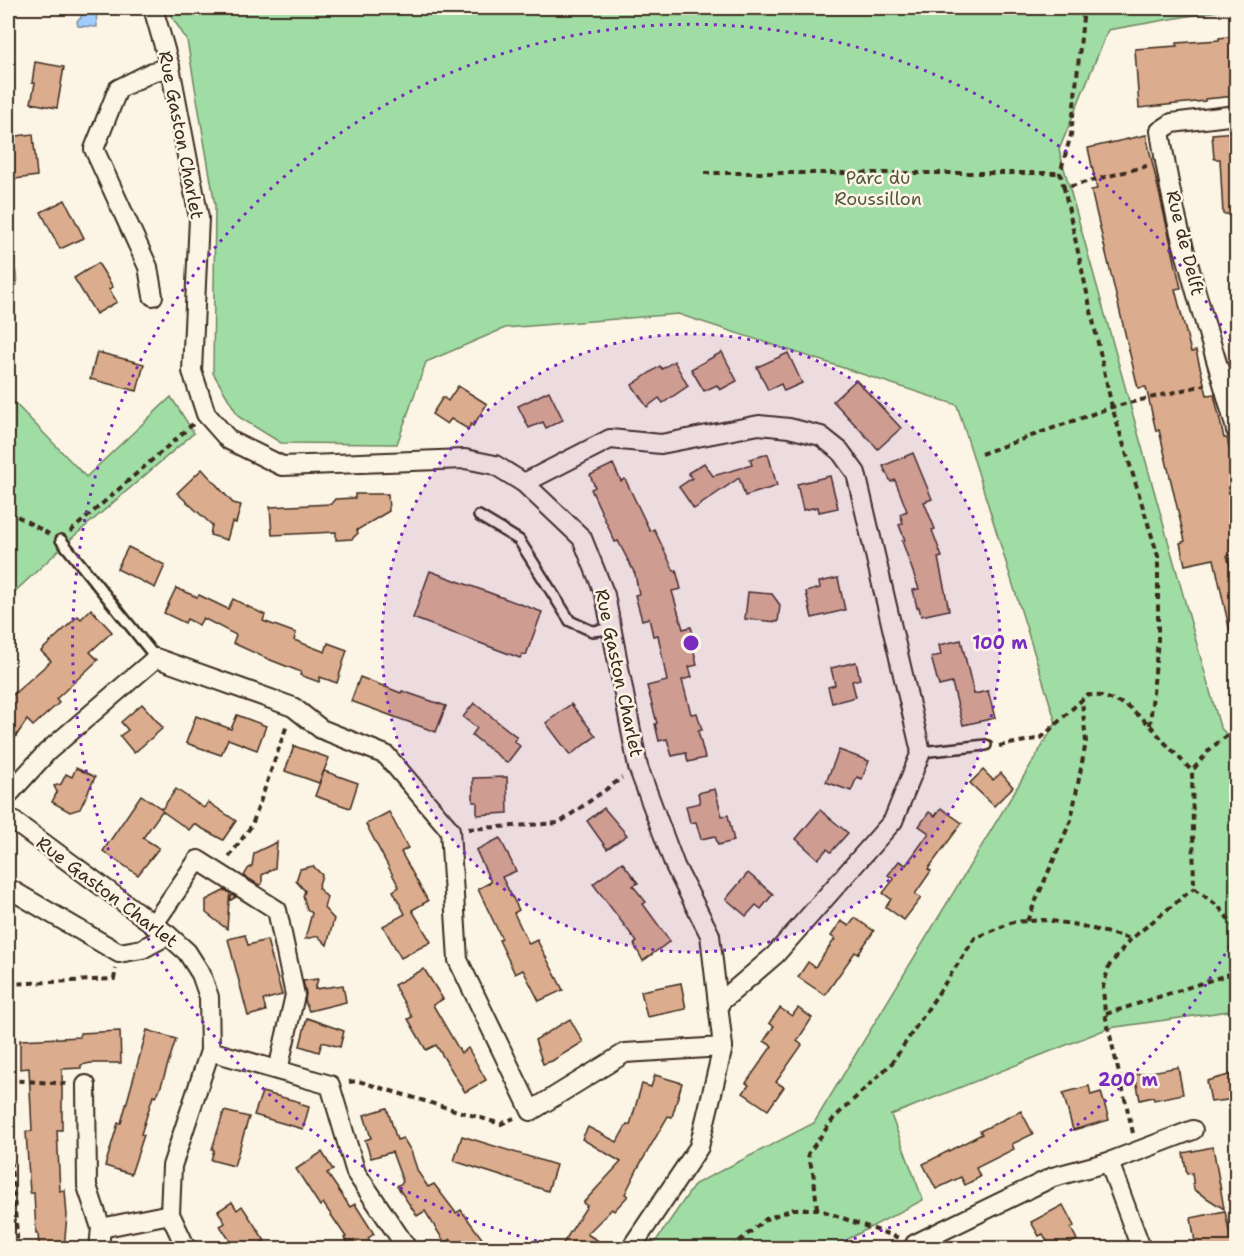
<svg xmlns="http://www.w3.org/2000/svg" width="1244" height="1256" font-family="'Shantell Sans',sans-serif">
  <rect width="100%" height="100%" fill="#fcf5e5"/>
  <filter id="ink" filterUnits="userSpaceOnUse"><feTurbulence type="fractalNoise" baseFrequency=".0167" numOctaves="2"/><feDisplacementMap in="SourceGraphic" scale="12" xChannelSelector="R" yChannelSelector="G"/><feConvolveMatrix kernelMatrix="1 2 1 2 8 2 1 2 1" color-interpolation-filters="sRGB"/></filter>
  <g filter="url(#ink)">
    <!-- green -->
    <g fill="#a0dda4" stroke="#6e8461" stroke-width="1.5">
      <polygon points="166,8 1234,8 1108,30 1059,150 1220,727 1236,745 1236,1010 1109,1028 891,1115 923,1200 831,1248 651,1248 695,1184 814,1123 1056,723 957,405 678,314 505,328 426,362 397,444 281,443 239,417 213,373 215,205 187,40"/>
      <path d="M8 266H13C18 275 20 282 13 290L8 396 86 477 171 397 194 433 72 538 8 598Z"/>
    </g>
    <!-- water -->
    <polygon fill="#a0cdfb" stroke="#788ca3" stroke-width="1.5" points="81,8 96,8 97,27 78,26 77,21 81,18"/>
    <!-- building -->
    <g fill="#dbac8d" stroke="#3b2a1e" stroke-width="1.5">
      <polygon points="1236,36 1236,96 1205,99 1205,101 1139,108 1135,49 1177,46 1177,43 1219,40 1219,38"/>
      <polygon points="35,62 64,67 57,108 31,103 35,83 32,83"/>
      <polygon points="1236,132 1236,214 1223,214 1220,159 1214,159 1212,134"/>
      <polygon points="33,134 37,176 8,180 8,137"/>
      <polygon points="1146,135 1181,288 1175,289 1191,352 1196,351 1207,395 1214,394 1224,438 1227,438 1236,476 1236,507 1229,508 1236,543 1236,554 1227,556 1236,584 1236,631 1230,632 1214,559 1185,565 1180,543 1185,541 1159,430 1156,431 1146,387 1138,388 1091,190 1097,189 1088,148"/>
      <polygon points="65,200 84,238 60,249 41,212"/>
      <polygon points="98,263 113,287 109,289 117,302 96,314 74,278"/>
      <polygon points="97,352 144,364 137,391 90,379"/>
      <polygon points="722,352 737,381 720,390 717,385 704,391 691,369"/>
      <polygon points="788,353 802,383 784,391 781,384 768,390 757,367"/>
      <polygon points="674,361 688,386 663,403 659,398 647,407 632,385 660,366 662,369"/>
      <polygon points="856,380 901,428 878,449 833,401"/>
      <polygon points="458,386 487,404 473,426 471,424 468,429 451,419 447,424 432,414 443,397 448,401"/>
      <polygon points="549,391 563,420 546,428 543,422 529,428 518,406"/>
      <polygon points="913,453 932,499 924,502 935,529 932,530 942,557 938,558 949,610 921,616 919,607 917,608 913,590 919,589 902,541 905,540 899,525 903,523 900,514 907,511 895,480 891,482 883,466"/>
      <polygon points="768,454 777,486 745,496 739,478 694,509 679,487 692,478 688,473 704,463 713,476 752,465 750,459"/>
      <polygon points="613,464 621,481 625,479 650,531 654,529 674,571 676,570 681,589 672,591 683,629 691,627 696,646 693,647 697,665 689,667 692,677 682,680 691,714 697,713 702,730 698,731 705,758 688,762 686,753 672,756 667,739 659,741 655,724 657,723 647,686 667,681 658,635 653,636 649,618 642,620 635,595 639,594 635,574 618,541 615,542 591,489 595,487 590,475"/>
      <polygon points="202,469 233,503 241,505 236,523 232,522 227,540 210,535 212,525 177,493"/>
      <polygon points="830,476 838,508 819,512 818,507 803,510 797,484"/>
      <polygon points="355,494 388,494 389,511 357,530 358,533 352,539 336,540 336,532 272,535 270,507 331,504 335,499 355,498"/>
      <polygon points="128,547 165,565 155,588 117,569"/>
      <polygon points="430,571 542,612 526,655 522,654 520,658 413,618"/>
      <polygon points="838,578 845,610 812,618 806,592 820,588 819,582"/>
      <polygon points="176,588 197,597 199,595 228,609 233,599 265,615 263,621 296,633 294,640 325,652 328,643 347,650 337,683 320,677 319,682 300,675 301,672 268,659 233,643 236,635 203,618 199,625 187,619 185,623 164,613"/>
      <polygon points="748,592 772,594 780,605 778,622 745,619"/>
      <polygon points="91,609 112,632 90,652 98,660 56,699 59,703 33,726 27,720 8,748 8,699 51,661 41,651 78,616 81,619"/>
      <polygon points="961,640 974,694 988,691 995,718 963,725 952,683 939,686 931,657 941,655 939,645"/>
      <polygon points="856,662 860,679 852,681 856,697 832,703 828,687 835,685 831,668"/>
      <polygon points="360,677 401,693 402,691 446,706 436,732 351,701"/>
      <polygon points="474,703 517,737 514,741 520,746 507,763 472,735 477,728 463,717"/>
      <polygon points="142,704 163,728 134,753 120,736 128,730 121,722"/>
      <polygon points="571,704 596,736 570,755 546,723"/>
      <polygon points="237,715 266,726 257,750 228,739 221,755 186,743 196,716 231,729"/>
      <polygon points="294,746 329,758 319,783 285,771"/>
      <polygon points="839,750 869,761 862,779 857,777 851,791 826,782"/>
      <polygon points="76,768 95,777 80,809 70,812 52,802 57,792 54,786 61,784 66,774 72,777"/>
      <polygon points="983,770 993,780 1001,773 1013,787 994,806 970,783"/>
      <polygon points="324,771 358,783 350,808 315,796"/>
      <polygon points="507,777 508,813 477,815 477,802 473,802 473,778"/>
      <polygon points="176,789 204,808 208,802 236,821 223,840 194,824 189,830 162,811 143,838 159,848 138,875 103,851 141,795 162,809"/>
      <polygon points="715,789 722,816 728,815 734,841 718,845 715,836 701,839 696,822 690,823 686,806 700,803 698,793"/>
      <polygon points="604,808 627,835 607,849 587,821"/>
      <polygon points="941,808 962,823 928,869 931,871 915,894 921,898 904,920 886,907 891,899 883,893 894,879 888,875 899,861 906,865 929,833 919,826 929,812 935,816"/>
      <polygon points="820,810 848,833 831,852 827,849 818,859 796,839"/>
      <polygon points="389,812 408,848 401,852 428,901 412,910 431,942 401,958 383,926 405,914 393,891 399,887 366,824"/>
      <polygon points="500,838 516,871 502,877 519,910 514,913 529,944 537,940 563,990 539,1001 523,970 515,974 499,940 502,939 478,889 491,882 476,850"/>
      <polygon points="277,842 275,868 262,875 262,884 259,885 244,876 248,869 252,866 254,853"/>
      <polygon points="622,862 638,883 633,886 646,902 643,904 670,941 643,961 634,944 637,942 593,884"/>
      <polygon points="313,866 322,875 318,888 327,897 324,908 334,919 327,945 318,936 305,939 312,913 307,909 303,896 305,891 296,881 300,869"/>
      <polygon points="748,873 773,894 761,909 756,905 746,916 726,899"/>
      <polygon points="225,890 230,893 229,901 232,895 236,897 229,901 227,929 206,913 206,900"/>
      <polygon points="855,918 874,931 858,954 855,952 825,995 798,977 808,962 815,967 835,939 831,936 841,921 849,926"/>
      <polygon points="245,935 248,945 267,940 282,995 263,1000 266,1011 248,1016 228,939"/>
      <polygon points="424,969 443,999 433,1005 461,1053 468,1048 486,1080 465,1092 436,1045 426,1050 408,1019 412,1017 394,985"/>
      <polygon points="318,979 315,989 343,985 346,1002 309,1011 305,1002 306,993 303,981"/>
      <polygon points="681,983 686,1009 647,1017 641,991"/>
      <polygon points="780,1008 792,1016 798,1008 812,1018 797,1041 802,1045 776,1082 784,1087 768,1110 743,1093 749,1085 746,1083 772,1046 764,1041 774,1026 769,1023"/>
      <polygon points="307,1018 344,1031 340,1047 322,1042 319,1052 300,1046"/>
      <polygon points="570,1019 583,1042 552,1061 543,1064 535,1040"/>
      <polygon points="147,1030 176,1039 161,1086 156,1097 153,1096 141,1134 144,1135 131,1174 105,1166 118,1123 121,1123"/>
      <polygon points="120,1031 121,1063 91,1063 81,1065 81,1068 62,1069 62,1130 57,1130 60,1191 65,1190 67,1216 64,1248 39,1248 38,1233 36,1233 34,1193 30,1193 26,1132 32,1131 29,1068 20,1069 20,1040 80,1037 80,1033"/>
      <polygon points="1178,1067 1183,1094 1154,1100 1153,1097 1140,1100 1135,1075"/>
      <polygon points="1236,1073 1236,1099 1211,1102 1207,1081"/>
      <polygon points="655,1075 682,1083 672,1117 668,1116 639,1166 625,1194 628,1196 614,1211 612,1209 587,1234 610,1248 560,1248 587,1206 583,1203 621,1162 582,1139 588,1127 617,1142 627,1124 630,1125 642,1084 651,1087"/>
      <polygon points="1089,1086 1091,1095 1101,1092 1109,1120 1073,1130 1063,1093"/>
      <polygon points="262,1092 300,1102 299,1104 309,1107 303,1129 254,1115"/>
      <polygon points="387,1108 397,1140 403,1138 411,1151 418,1172 428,1187 434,1184 456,1213 461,1210 489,1248 457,1248 451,1239 445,1243 425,1211 417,1216 397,1186 403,1182 392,1152 371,1158 365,1140 371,1138 364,1115"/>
      <polygon points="224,1111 249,1117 234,1166 211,1160 214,1150 212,1149"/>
      <polygon points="1021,1111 1033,1134 1012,1144 1014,1149 976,1168 980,1177 965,1185 961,1177 936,1189 923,1164 982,1134 980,1131"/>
      <polygon points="462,1136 556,1165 548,1191 454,1161"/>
      <polygon points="1213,1147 1221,1191 1224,1209 1194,1190 1192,1173 1187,1174 1183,1153"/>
      <polygon points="322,1152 333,1170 327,1173 350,1207 355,1204 374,1234 368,1238 375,1248 351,1248 344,1238 346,1237 323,1203 320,1206 296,1169"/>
      <polygon points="232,1202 237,1210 242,1206 265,1241 252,1248 235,1248 220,1226 225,1223 218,1211"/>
      <polygon points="1063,1205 1074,1226 1071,1228 1077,1240 1060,1248 1051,1248 1043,1234 1039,1236 1031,1222"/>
      <polygon points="1225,1211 1229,1231 1232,1234 1235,1248 1196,1248 1191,1218"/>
    </g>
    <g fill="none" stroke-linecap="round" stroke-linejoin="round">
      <defs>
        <g id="lane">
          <polyline points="479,516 519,540 570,621 592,631 612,629"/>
          <polyline points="61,540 156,658"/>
          <polyline points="921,752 986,745"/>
        </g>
        <g id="street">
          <polyline points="153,8 170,67 199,218 192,371 206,414 229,440 282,466 465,459 495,465 524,483 582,538 605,595 638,767 675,866 710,935 723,1047 699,1147 631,1248"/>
          <path d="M1236 115 1172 123 1160 131C1167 176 1176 222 1189 266 1203 321 1222 375 1236 430"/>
          <polyline points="153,296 148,267 94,149 118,89 152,72 170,67"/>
          <polyline points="524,483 610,439 661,444 759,425 789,428 821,436 840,451 856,473 921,752 893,821 775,955 718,1004"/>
          <polyline points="8,795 47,752 156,658 293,707 321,729 386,755 450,830 458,960 531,1111 625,1053 723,1047"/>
          <polyline points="8,817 168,935 187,952 201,974 209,997 210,1051 172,1166 170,1214 186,1248"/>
          <polyline points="8,888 119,953 142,949 168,935"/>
          <polyline points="153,925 198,860 277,910 295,995 278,1070"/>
          <polyline points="210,1051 330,1085 356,1173 407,1248"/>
          <polyline points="86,1085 87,1186 101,1228 99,1248"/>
          <polyline points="1109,1162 1193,1130"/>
          <polyline points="101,1228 170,1214"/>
          <polyline points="915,1244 1053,1177 1109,1162 1141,1248"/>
        </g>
      </defs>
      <!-- lane casing -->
      <use href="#lane" stroke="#3b2a1e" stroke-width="14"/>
      <!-- street casing -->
      <use href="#street" stroke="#3b2a1e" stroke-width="22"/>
      <!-- path -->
      <g stroke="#3b2a1e" stroke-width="4" stroke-dasharray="6 4.5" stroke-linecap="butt">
        <polyline points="1147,166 1064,188 1112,407 1158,556 1158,640 1150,725"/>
        <polyline points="704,173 1060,173"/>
        <polyline points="1064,188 1060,173 1071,135 1084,8"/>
        <polyline points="8,278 8,295"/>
        <polyline points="981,454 1112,407 1204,385"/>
        <polyline points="8,511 49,534"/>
        <polyline points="70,532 193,424"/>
        <polyline points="1236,729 1211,748 1192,771 1194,888 1219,907 1236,929"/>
        <polyline points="999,746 1041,738 1087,695 1102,696 1126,705 1150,725 1165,743 1192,771"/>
        <polyline points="468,829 559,823 622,778"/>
        <polyline points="229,857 252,825 287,725"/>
        <polyline points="1027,921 1071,820 1086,742 1082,701"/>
        <polyline points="8,984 114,979 116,969"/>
        <polyline points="1106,1014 1236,972"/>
        <polyline points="8,1080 70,1084"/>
        <polyline points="349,1082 358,1081 501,1124 514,1118"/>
        <polyline points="8,1129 17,1234 17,1248"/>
        <polyline points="1133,1133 1105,1014 1103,987 1109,966 1131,939 1194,888"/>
        <polyline points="817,1209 814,1177 808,1154 834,1118 892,1063 975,938 1013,922 1045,920 1078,925 1131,939"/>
        <polyline points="731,1248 766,1219 793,1209 817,1209 899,1238"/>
      </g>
      <!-- lane -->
      <use href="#lane" stroke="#fcf5e5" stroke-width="9"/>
      <!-- street -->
      <use href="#street" stroke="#fcf5e5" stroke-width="18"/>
    </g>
  </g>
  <!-- distance rings -->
  <circle cx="691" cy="643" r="309" fill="#7b2cbf" fill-opacity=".12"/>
  <g fill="none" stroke="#7b2cbf" stroke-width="3" stroke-dasharray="3 6">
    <circle cx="691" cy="643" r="309"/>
    <path d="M1234 938A618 618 0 0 1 819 1247M563 1247A618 618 0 1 1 1234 348"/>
  </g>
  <g text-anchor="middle" stroke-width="5" stroke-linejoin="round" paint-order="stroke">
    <!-- street labels -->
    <g font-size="18" fill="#3b2a1e" stroke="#fcf5e5">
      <text transform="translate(181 135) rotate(79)" y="6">Rue Gaston Charlet</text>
      <text transform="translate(1185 243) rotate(76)" y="6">Rue de Delft</text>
      <text transform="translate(619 673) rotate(78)" y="6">Rue Gaston Charlet</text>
      <text transform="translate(107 892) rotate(37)" y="6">Rue Gaston Charlet</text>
    </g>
    <!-- park labels -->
    <g font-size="18" fill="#545740" stroke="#fcf5e5">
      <text x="878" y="184">Parc du<tspan x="878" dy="21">Roussillon</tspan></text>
    </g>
  </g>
  <circle cx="691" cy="643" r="9" fill="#7b2cbf" stroke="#fcf5e5" stroke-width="3"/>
  <g font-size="18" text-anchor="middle" font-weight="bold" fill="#7b2cbf" stroke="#fcf5e5" stroke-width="5" stroke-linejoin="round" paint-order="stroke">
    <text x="1000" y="649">100 m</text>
    <text x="1128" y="1086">200 m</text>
  </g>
  <!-- margin -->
  <rect width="1244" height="1256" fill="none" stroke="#fcf5e5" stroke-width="30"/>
  <rect x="15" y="15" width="1214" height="1226" fill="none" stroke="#3b2a1e" stroke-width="2" filter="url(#ink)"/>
</svg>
